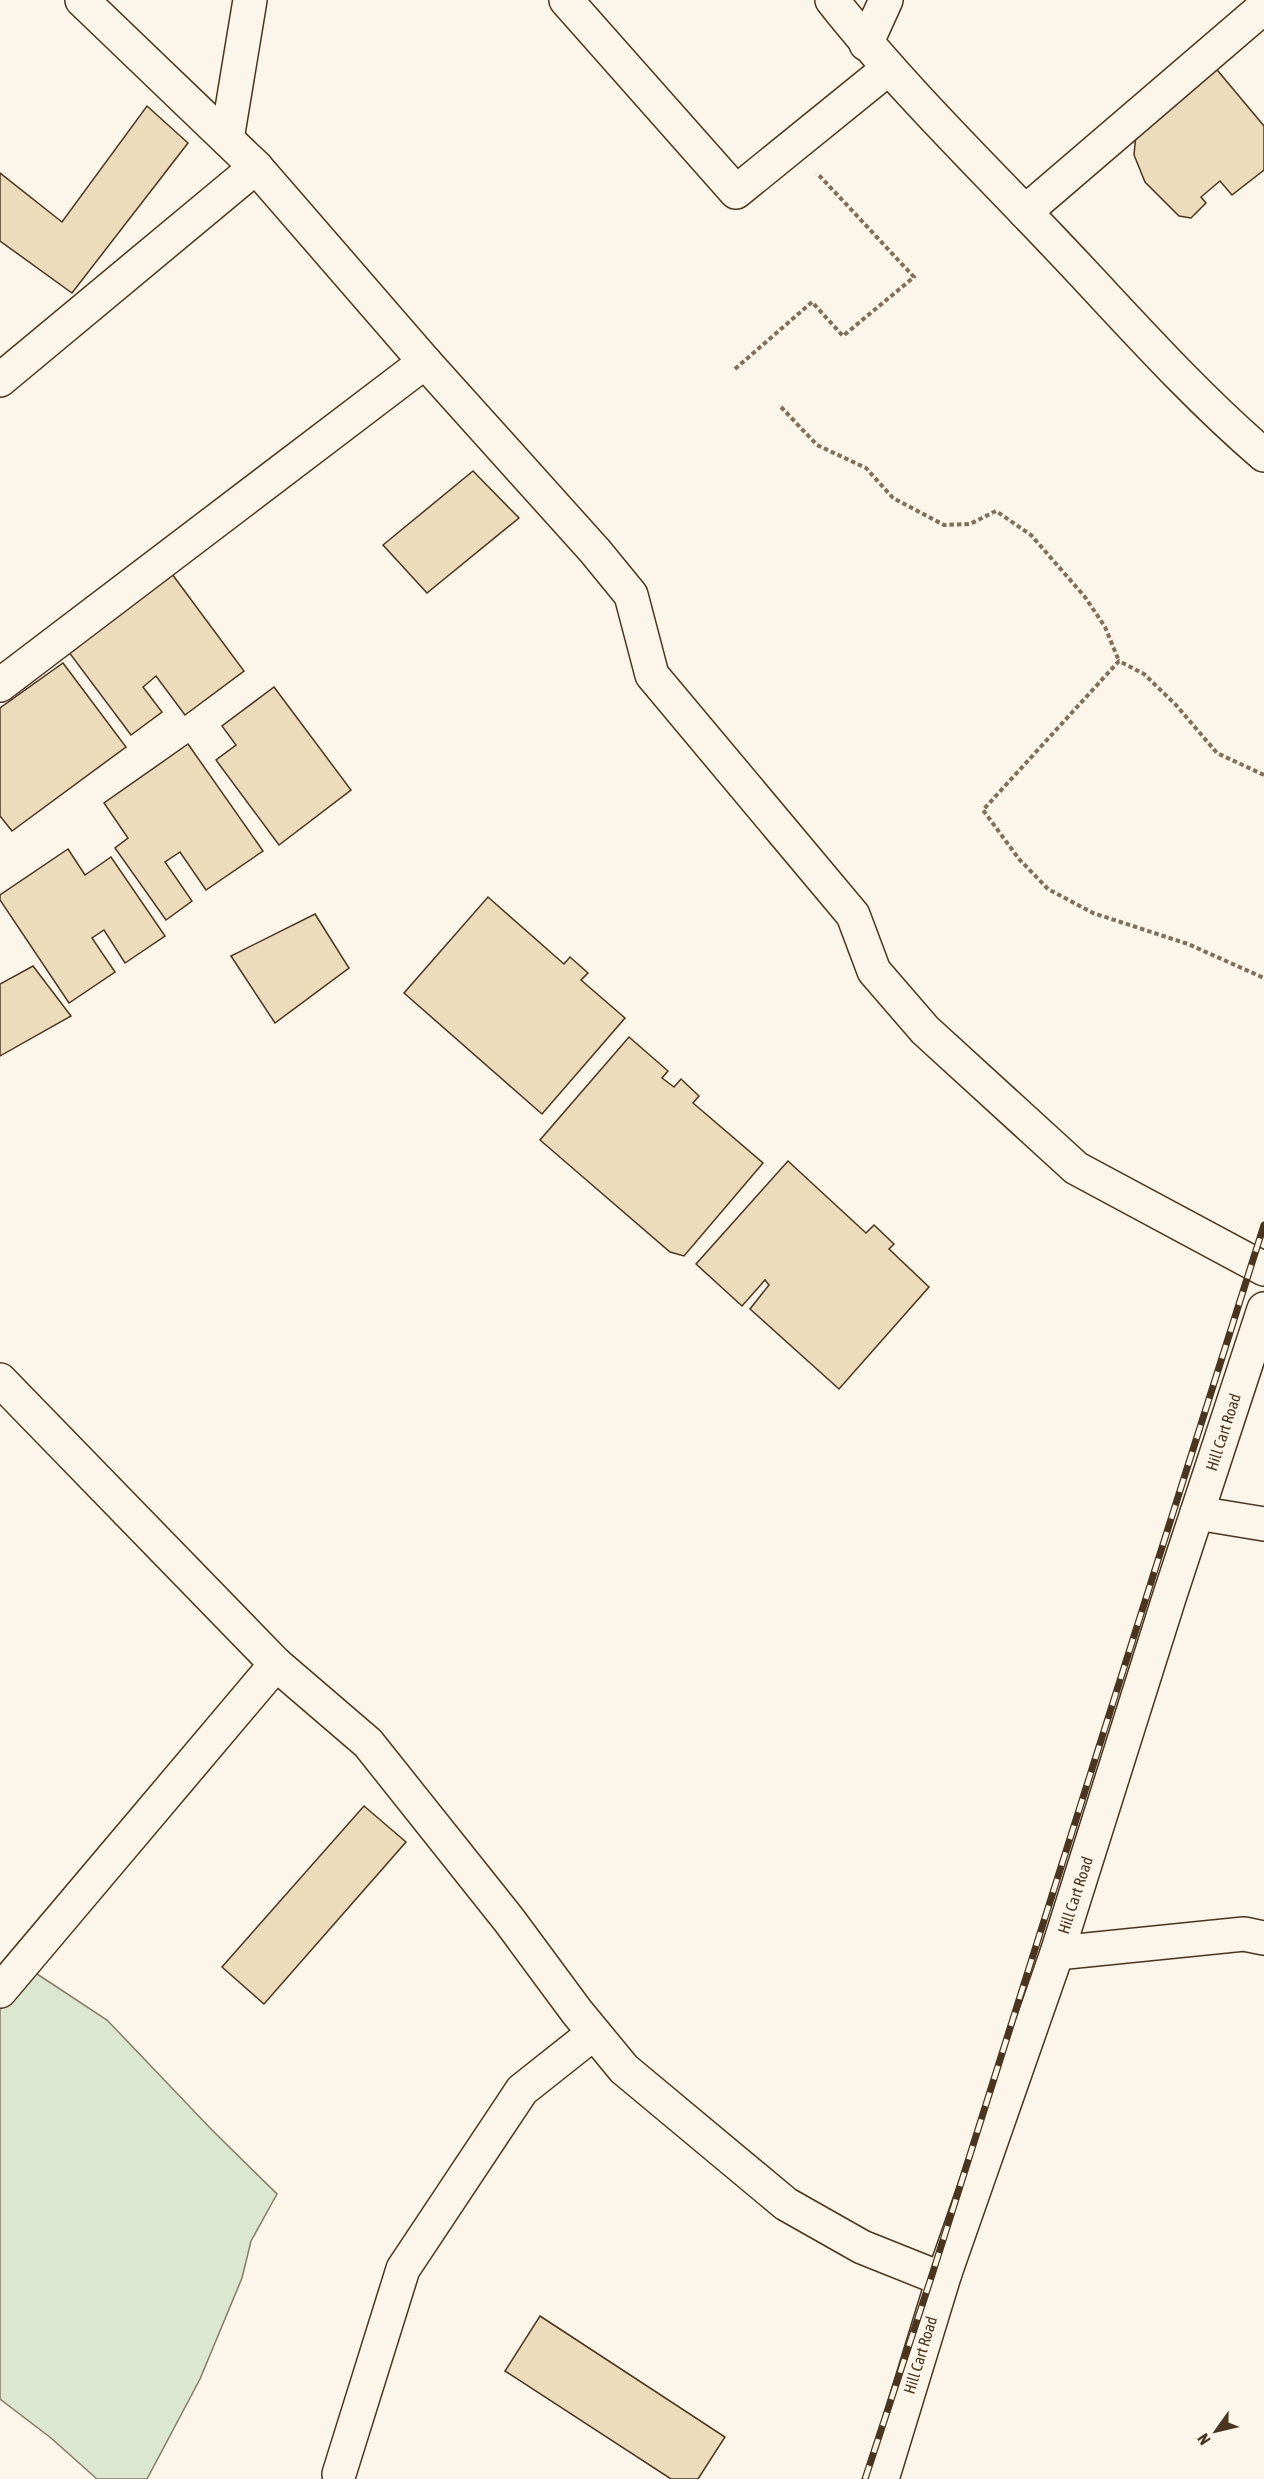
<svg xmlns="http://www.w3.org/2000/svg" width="1264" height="2479" font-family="'Asap Condensed',sans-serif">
  <rect width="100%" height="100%" fill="#fbf6e9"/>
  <!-- green -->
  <polygon fill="#dce7d0" stroke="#887966" stroke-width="1.5" points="22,1964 107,2020 212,2130 277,2194 251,2241 242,2278 200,2379 147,2479 97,2479 51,2438 0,2399 0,1991"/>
  <!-- building -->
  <g fill="#ecdcbc" stroke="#4a3520" stroke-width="1.5">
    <polygon points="1213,65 1264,126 1264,170 1232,195 1220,181 1201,197 1206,203 1191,218 1179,216 1145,182 1134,155 1136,134"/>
    <polygon points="147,106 188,143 72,293 0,241 0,173 62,222"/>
    <polygon points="473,471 519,518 427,593 383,545"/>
    <polygon points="172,574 244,671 185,715 156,676 143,687 162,712 131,735 68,651"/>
    <polygon points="63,663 126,747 12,831 0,816 0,708"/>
    <polygon points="274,687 351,790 279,845 216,760 236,745 222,726"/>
    <polygon points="188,744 263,851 206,890 180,852 165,862 192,901 166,920 115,848 128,838 104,803"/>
    <polygon points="68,849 85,875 111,857 165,936 125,963 104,930 92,938 115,972 69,1003 0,900 0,895"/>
    <polygon points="488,897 564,964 570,957 588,973 581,980 625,1018 542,1114 404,993"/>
    <polygon points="315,914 349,968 275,1023 231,956"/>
    <polygon points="33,966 71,1016 0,1056 0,984"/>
    <polygon points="629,1037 668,1071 662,1078 674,1087 681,1079 699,1096 693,1103 763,1163 684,1256 670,1252 540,1140"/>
    <polygon points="788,1161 866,1233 874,1225 894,1244 889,1249 929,1287 839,1389 750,1309 769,1285 765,1280 742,1306 696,1264"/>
    <polygon points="364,1806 406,1842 264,2004 222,1967"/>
    <polygon points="540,2316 725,2437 698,2479 671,2479 505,2371"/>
  </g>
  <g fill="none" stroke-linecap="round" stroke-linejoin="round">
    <defs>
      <g id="street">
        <polyline points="82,0 256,167 425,362 595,551 631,595 652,675 853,915 874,971 925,1030 1076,1168 1264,1269"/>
        <polyline points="566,0 736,192 889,68"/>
        <path d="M832 0C899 85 976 160 1050 238 1120 311 1187 389 1264 455"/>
        <polyline points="866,44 886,0"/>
        <polyline points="227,139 250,0"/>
        <polyline points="1025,212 1264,7"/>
        <polyline points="0,380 256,167"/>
        <polyline points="0,685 425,362"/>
        <polyline points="0,1380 276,1664 368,1743 509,1920 577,2012 624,2069 786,2204 862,2247 932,2275 945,2273"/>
        <polyline points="1057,1953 1244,1934 1264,1938"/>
        <polyline points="0,1991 276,1664"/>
        <polyline points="339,2474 403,2269 522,2090 594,2033"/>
      </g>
      <polyline id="secondary" points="1197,1513 1264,1524"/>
      <polyline id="highway" points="882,2479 945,2273 1057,1953 1169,1598 1264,1309"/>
    </defs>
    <!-- street casing -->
    <use href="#street" stroke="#4a3520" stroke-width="36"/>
    <!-- secondary casing -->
    <use href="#secondary" stroke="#4a3520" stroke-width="36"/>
    <!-- highway casing -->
    <use href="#highway" stroke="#4a3520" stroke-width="36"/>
    <!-- path -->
    <g stroke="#7f6f5c" stroke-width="4" stroke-dasharray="4.5 3" stroke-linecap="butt">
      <polyline points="735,369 812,302 843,336 914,277 817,173"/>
      <polyline points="781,407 817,445 866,468 893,498 944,525 970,524 996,511 1031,535 1085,597 1105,627 1119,661"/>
      <polyline points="1264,775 1217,753 1176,705 1144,674 1119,661 983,810 1019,859 1048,889 1093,913 1188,944 1264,978"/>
    </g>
    <!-- street -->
    <use href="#street" stroke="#fbf6e9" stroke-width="33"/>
    <!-- secondary -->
    <use href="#secondary" stroke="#fbf6e9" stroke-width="33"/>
    <!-- highway -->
    <use href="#highway" stroke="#fbf6e9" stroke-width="33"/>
    <defs>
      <polyline id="rail" points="865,2479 932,2275 1264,1225"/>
    </defs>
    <!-- rail casing -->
    <use href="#rail" stroke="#4a3520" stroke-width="7"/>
    <!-- rail -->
    <use href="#rail" stroke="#fbf6e9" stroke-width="4.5" stroke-dasharray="14" stroke-linecap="butt"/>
  </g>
  <g text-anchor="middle" stroke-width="4.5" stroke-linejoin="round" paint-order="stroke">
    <!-- street labels -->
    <g font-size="16" fill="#4a3520" stroke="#fbf6e9">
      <text transform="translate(1223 1432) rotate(-72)" y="6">Hill Cart Road</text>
      <text transform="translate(1075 1895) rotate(-72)" y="6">Hill Cart Road</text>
      <text transform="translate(920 2355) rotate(-73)" y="6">Hill Cart Road</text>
    </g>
  </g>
  <!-- north arrow -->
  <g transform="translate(1216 2431) rotate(236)" stroke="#fbf6e9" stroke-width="4.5" paint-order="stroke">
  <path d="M0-4.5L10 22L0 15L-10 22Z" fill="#4a3520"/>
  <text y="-9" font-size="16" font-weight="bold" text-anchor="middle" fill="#4a3520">N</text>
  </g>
</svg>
